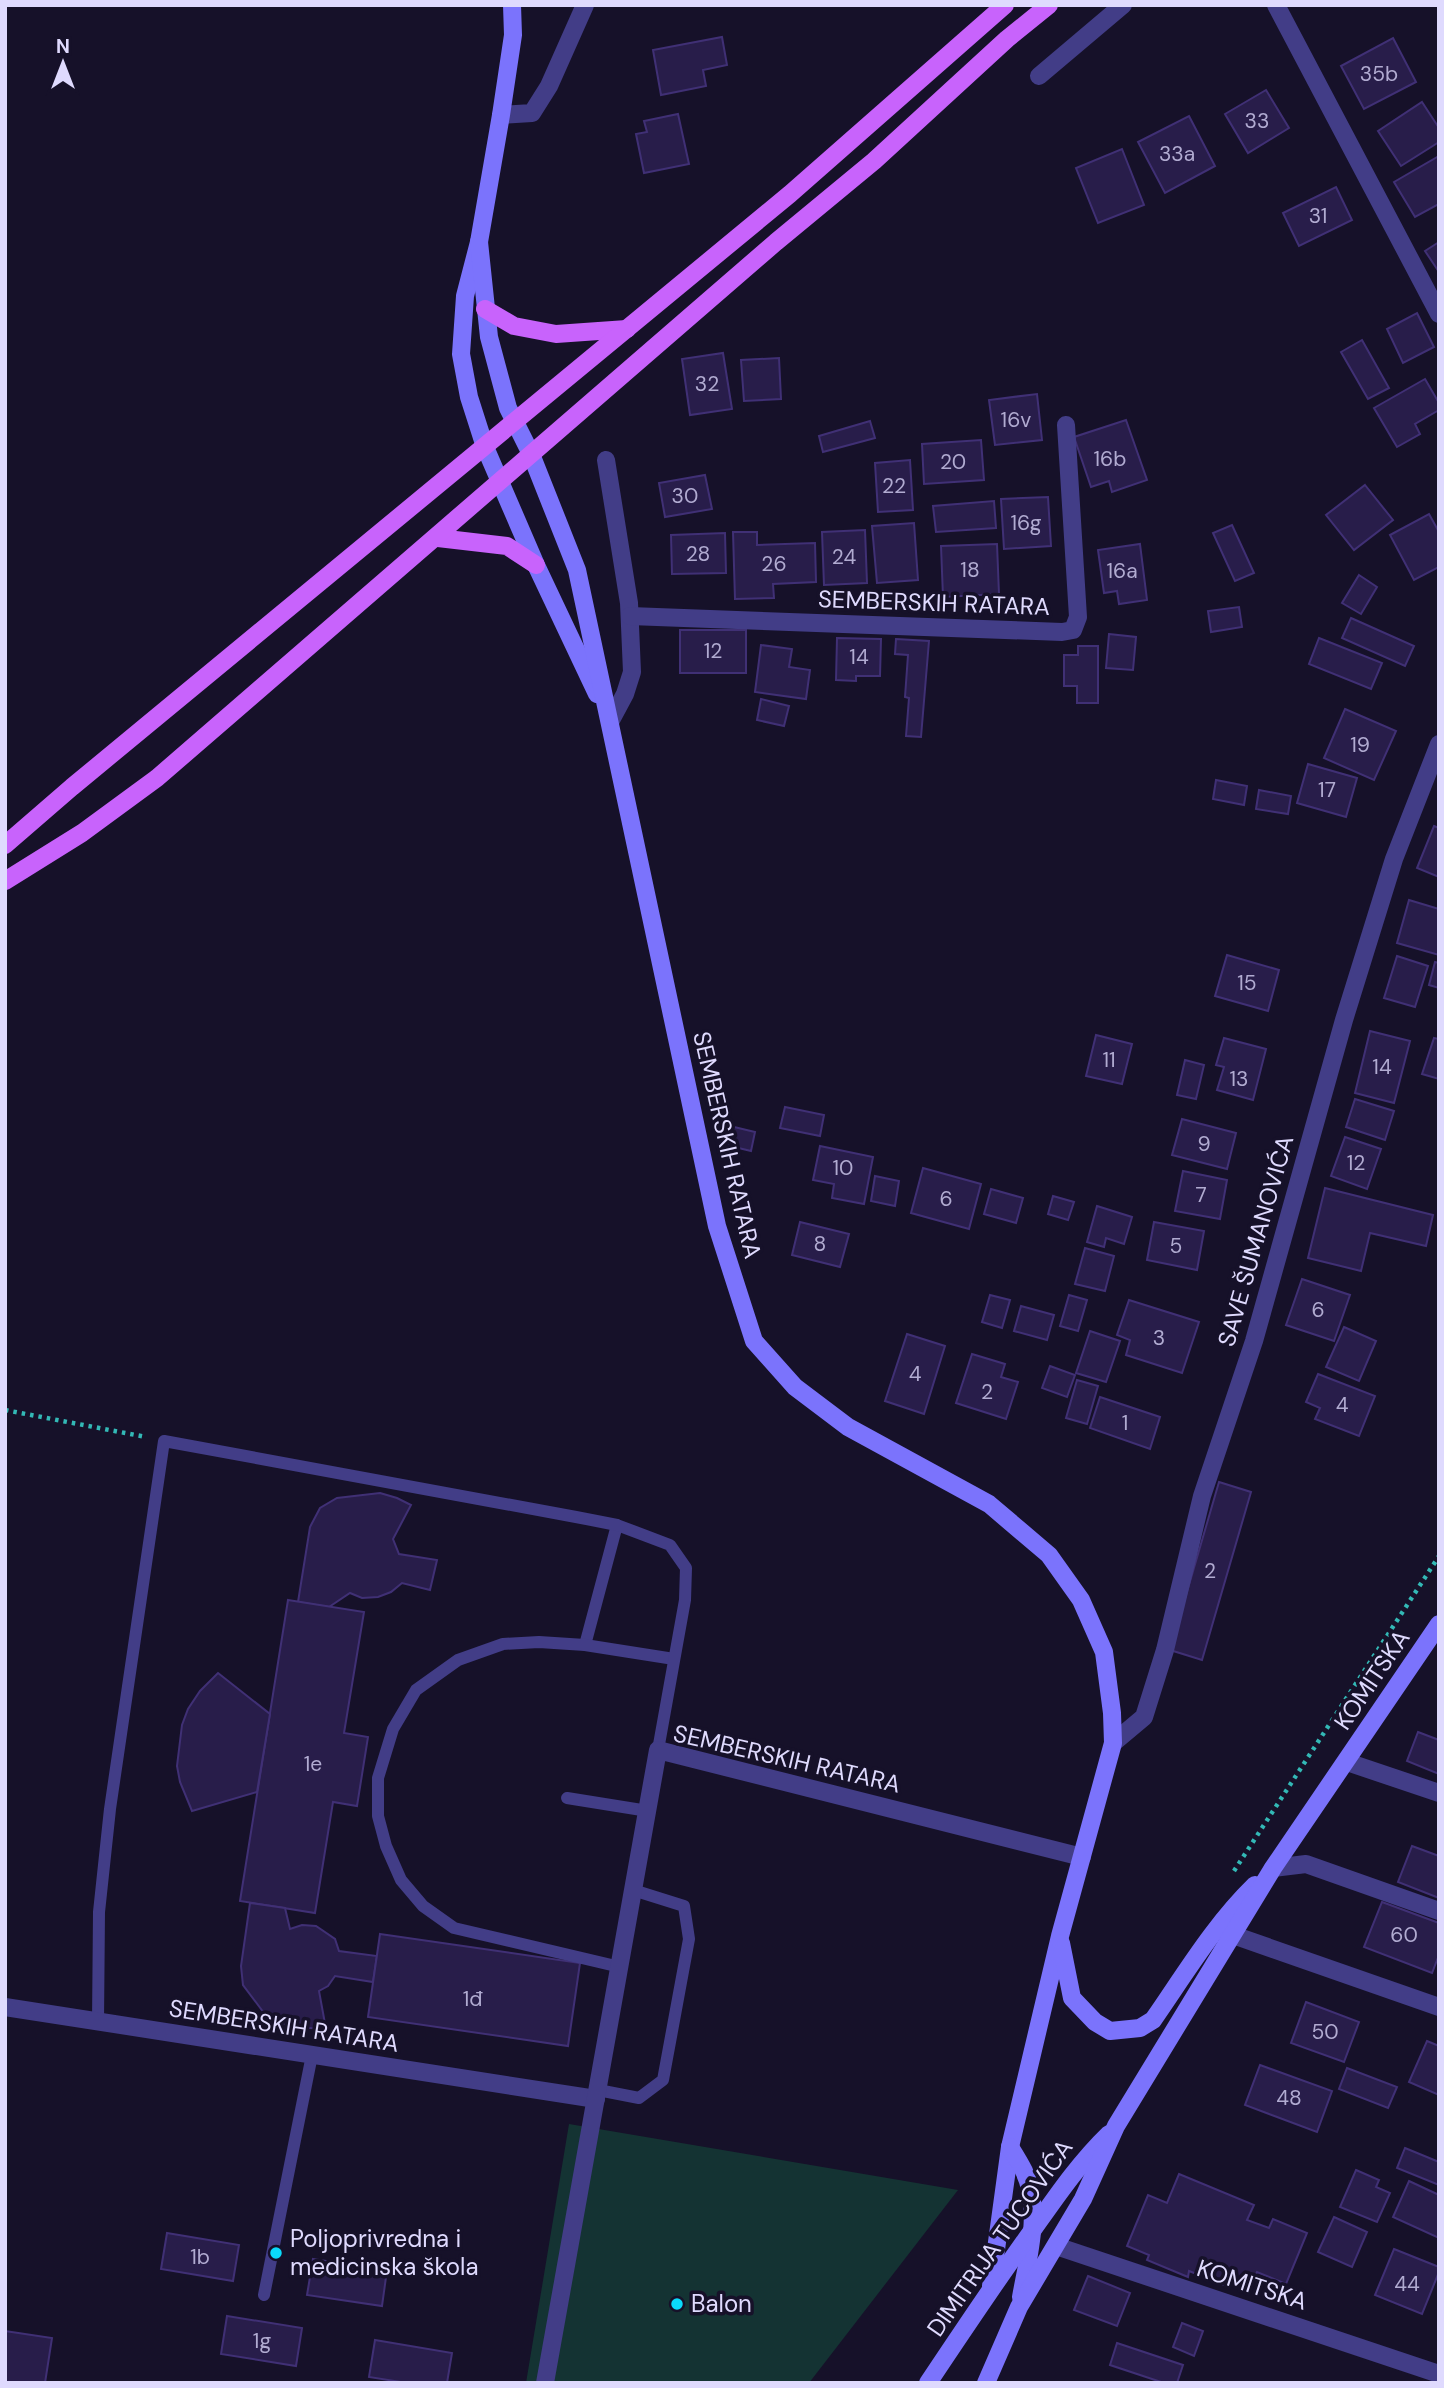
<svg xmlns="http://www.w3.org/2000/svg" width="1444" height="2388" font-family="'DM Sans',sans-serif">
  <rect width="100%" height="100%" fill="#161129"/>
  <!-- green -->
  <polygon fill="#143333" points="569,2124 958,2190 809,2383 526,2383"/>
  <!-- building -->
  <g fill="#281d4a" stroke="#403075" stroke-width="2">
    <polygon points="722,37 727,65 703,70 706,86 661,95 653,50"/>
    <polygon points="1393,38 1416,82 1364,109 1341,66"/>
    <polygon points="1266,90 1289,128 1248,153 1225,114"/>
    <polygon points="1422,102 1439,128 1439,142 1401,166 1378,131"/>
    <polygon points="678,114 689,164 644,173 636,134 647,132 644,121"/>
    <polygon points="1189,116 1215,166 1165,193 1138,142"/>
    <polygon points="1122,149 1144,205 1098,223 1076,168"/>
    <polygon points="1439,156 1439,204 1415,217 1394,182"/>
    <polygon points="1336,187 1352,220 1299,246 1283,213"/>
    <polygon points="1439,242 1439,272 1425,251"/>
    <polygon points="1417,313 1434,347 1403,363 1387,329"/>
    <polygon points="1362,340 1389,388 1368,399 1341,352"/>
    <polygon points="723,353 732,409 690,415 682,359"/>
    <polygon points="779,358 781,399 744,401 741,360"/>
    <polygon points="1425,379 1439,403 1439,410 1415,424 1420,434 1397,447 1374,408"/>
    <polygon points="1037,394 1042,440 995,445 989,400"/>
    <polygon points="1126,420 1147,480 1112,492 1109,481 1091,487 1074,437"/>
    <polygon points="870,421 875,438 823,452 819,436"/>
    <polygon points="981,440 984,480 924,484 922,444"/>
    <polygon points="910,460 913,510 878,512 875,463"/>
    <polygon points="705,475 712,509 665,517 659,483"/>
    <polygon points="1365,485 1393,520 1354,550 1326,515"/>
    <polygon points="1048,497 1051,546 1004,549 1001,499"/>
    <polygon points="994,501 996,528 936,532 933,506"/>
    <polygon points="1429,514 1439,532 1439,567 1414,580 1390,535"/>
    <polygon points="914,523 918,580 877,583 872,526"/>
    <polygon points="1232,525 1254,573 1235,581 1213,533"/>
    <polygon points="865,530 867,583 824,585 822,532"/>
    <polygon points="733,532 757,532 757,545 815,543 816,582 773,584 774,598 735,599"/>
    <polygon points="725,533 726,573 672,574 671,535"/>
    <polygon points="997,544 999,594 943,597 941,546"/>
    <polygon points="1140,544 1147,600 1119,604 1117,591 1104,593 1098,550"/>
    <polygon points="1359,575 1377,587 1361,614 1342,603"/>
    <polygon points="1239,607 1242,627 1211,632 1208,611"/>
    <polygon points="1351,618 1414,646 1405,666 1342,638"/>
    <rect x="680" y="630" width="66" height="43"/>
    <polygon points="1109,634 1136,637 1133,670 1106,668"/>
    <polygon points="837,638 881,639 880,676 856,676 856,681 836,680"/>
    <polygon points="1319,638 1382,663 1371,689 1309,664"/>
    <polygon points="896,639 929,641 921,737 906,736 909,698 905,697 908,655 895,654"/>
    <polygon points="761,645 792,649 789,667 810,670 806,699 755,692"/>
    <polygon points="1078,646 1098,646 1098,703 1077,703 1077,686 1064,686 1064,655 1078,655"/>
    <polygon points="761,699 789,706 784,726 757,720"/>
    <polygon points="1345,709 1396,731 1374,780 1324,758"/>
    <polygon points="1308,764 1357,778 1346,817 1297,803"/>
    <polygon points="1216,780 1247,786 1244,805 1213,799"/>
    <polygon points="1259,790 1291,796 1288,814 1256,809"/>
    <polygon points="1434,826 1439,828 1439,877 1417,868"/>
    <polygon points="1409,900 1439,909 1439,955 1397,943"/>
    <polygon points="1227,955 1279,970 1268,1011 1215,996"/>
    <polygon points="1397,956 1428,966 1415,1007 1384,998"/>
    <polygon points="1435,962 1439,963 1439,988 1429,985"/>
    <polygon points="1370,1031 1410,1041 1394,1103 1355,1093"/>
    <polygon points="1096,1035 1132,1044 1122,1084 1086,1076"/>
    <polygon points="1224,1038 1266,1049 1253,1100 1217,1090 1224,1067 1216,1065"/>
    <polygon points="1434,1038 1439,1039 1439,1079 1422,1074"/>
    <polygon points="1185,1060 1204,1065 1196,1099 1177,1095"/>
    <polygon points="1355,1099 1394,1111 1385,1140 1346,1127"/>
    <polygon points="785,1107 824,1115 820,1136 780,1128"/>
    <polygon points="1182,1119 1236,1133 1227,1169 1172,1155"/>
    <polygon points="730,1126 755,1132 751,1151 726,1145"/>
    <polygon points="1345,1137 1381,1149 1367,1189 1331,1176"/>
    <polygon points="820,1146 873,1157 864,1204 832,1198 834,1184 813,1180"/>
    <polygon points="923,1168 981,1184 969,1229 911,1213"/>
    <polygon points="1183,1171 1227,1180 1220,1219 1175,1211"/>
    <polygon points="875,1176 899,1181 895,1206 871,1201"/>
    <polygon points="1325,1188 1433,1215 1426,1246 1370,1233 1361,1271 1308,1258"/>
    <polygon points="991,1189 1023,1198 1016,1223 984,1214"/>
    <polygon points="1053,1196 1074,1202 1068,1220 1048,1214"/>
    <polygon points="1097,1206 1132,1217 1124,1244 1106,1238 1104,1247 1087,1242"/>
    <polygon points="800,1222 849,1234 840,1267 792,1255"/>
    <polygon points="1154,1222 1204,1231 1197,1270 1147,1260"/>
    <polygon points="1085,1248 1114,1256 1105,1291 1075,1284"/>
    <polygon points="1302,1279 1350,1295 1334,1341 1286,1325"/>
    <polygon points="990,1295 1010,1300 1002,1328 982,1322"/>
    <polygon points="1069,1295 1087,1300 1078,1331 1060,1326"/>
    <polygon points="1129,1300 1199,1322 1182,1373 1126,1355 1130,1340 1117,1335"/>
    <polygon points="1021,1306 1054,1315 1047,1340 1014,1331"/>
    <polygon points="1344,1327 1376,1341 1359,1381 1326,1367"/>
    <polygon points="1090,1331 1120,1341 1106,1382 1076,1373"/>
    <polygon points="907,1334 945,1346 924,1414 885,1401"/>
    <polygon points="972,1354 1005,1364 1001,1377 1018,1382 1006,1419 956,1403"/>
    <polygon points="1050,1366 1075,1375 1067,1397 1042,1388"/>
    <polygon points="1318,1374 1375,1396 1359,1436 1315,1419 1320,1408 1306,1402"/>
    <polygon points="1077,1380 1098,1386 1087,1424 1066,1418"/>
    <polygon points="1100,1397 1160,1417 1150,1449 1090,1428"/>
    <polygon points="1219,1482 1251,1492 1202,1660 1170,1650"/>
    <polygon points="380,1493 397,1498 411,1505 393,1539 399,1554 437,1560 430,1590 402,1583 391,1592 378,1597 362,1598 350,1593 329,1607 298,1602 310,1527 320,1508 337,1498"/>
    <polygon points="288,1600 364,1612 344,1733 368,1737 357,1806 333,1802 315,1913 240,1901"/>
    <polygon points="218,1673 270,1714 257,1792 192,1811 180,1782 177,1766 182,1725 188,1709 200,1691"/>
    <polygon points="1418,1732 1439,1740 1439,1774 1407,1761"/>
    <polygon points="1412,1846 1439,1856 1439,1898 1398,1882"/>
    <polygon points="1382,1902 1439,1923 1439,1955 1432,1973 1364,1947"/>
    <polygon points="250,1903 285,1908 290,1929 302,1925 316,1926 335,1939 339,1951 377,1956 373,1982 335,1976 328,1986 319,1991 326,2029 291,2027 278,2021 264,2013 243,1985 241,1966"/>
    <polygon points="380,1934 580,1963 568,2046 368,2017"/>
    <polygon points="1306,2002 1359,2022 1344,2062 1291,2043"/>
    <polygon points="1427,2041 1439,2046 1439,2095 1409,2082"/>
    <polygon points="1260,2065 1332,2091 1317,2132 1245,2105"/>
    <polygon points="1347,2068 1397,2087 1388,2108 1339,2089"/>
    <polygon points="1405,2148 1439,2162 1439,2185 1397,2168"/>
    <polygon points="1356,2170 1379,2180 1376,2187 1390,2193 1377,2222 1340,2207"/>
    <polygon points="1179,2174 1254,2205 1247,2220 1269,2228 1273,2219 1307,2233 1286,2284 1257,2272 1251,2287 1227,2278 1224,2285 1189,2271 1188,2277 1147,2260 1149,2255 1127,2246 1148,2195 1167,2203"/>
    <polygon points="1409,2181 1439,2195 1439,2238 1393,2217"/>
    <polygon points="1334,2217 1367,2232 1352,2267 1318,2252"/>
    <polygon points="167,2233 239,2245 233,2281 161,2269"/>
    <polygon points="1394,2249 1439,2267 1439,2272 1422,2314 1375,2295"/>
    <polygon points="313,2259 387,2270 382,2306 307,2295"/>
    <polygon points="1088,2276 1130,2293 1117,2326 1074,2310"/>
    <polygon points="227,2316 302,2328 296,2366 221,2354"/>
    <polygon points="1182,2323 1203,2331 1194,2356 1173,2347"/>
    <polygon points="5,2331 52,2338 45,2383 5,2383"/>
    <polygon points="375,2340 452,2353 447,2383 407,2383 369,2377"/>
    <polygon points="1117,2343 1183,2365 1177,2383 1164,2383 1110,2365"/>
  </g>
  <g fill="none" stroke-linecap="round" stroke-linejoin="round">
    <!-- path -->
    <g stroke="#33b9b6" stroke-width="4.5" stroke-dasharray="3.5 5" stroke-linecap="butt">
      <polyline points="5,1410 146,1437"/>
      <polyline points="1234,1871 1439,1556"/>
    </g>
    <!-- service -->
    <g stroke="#423d87" stroke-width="12">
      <polyline points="585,1645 617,1525"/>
      <polyline points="567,1798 648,1811"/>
      <polyline points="620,1967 454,1928 423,1906 401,1880 386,1846 378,1816 378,1778 393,1729 416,1690 458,1660 503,1644 539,1642 585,1645 674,1659"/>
      <polyline points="98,2022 99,1912 110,1809 164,1441 576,1517 617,1525 670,1545 686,1568 685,1600 658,1750"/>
      <polyline points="598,2090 639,2098 663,2080 689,1939 684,1906 633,1890"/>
      <polyline points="264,2295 312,2055"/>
    </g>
    <!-- minor -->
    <g stroke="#423d87" stroke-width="18">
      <polyline points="1276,5 1439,314"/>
      <polyline points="1039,76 1123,5"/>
      <polyline points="501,115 532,113 549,86 585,5"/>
      <polyline points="606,460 629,603 632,672 625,694 610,722"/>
      <polyline points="630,616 1062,632 1073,630 1078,617 1066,425"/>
      <polyline points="1113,1743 1144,1717 1165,1650 1202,1496 1254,1341 1344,1020 1394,859 1439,744"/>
      <polyline points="1347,1762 1439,1793"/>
      <polyline points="1273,1868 1306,1864 1439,1911"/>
      <polyline points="1233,1935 1439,2007"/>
      <polyline points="5,2007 596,2099"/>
      <polyline points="1056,2246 1439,2374"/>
      <polyline points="545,2383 658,1750 1082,1857"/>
    </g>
    <!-- secondary -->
    <g stroke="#7b73fc" stroke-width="18">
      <polyline points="512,5 513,35 501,115 479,242 465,296 461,354 469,397 485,447 536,565 597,694"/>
      <polyline points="479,242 489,337 508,408 531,454 577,570 717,1226 754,1341 795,1387 848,1427 989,1504 1049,1555 1081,1600 1104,1652 1112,1713 1113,1743 1060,1936 1010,2147 991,2286"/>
      <path d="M1061 1943 1072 1998 1095 2022 1110 2031 1140 2028 1153 2020C1185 1974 1214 1925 1255 1885"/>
      <path d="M1010 2147C1015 2155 1020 2163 1024 2171 1042 2209 1028 2258 1021 2297"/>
      <path d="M928 2383C962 2332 996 2281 1032 2231 1056 2197 1079 2163 1109 2134"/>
      <polyline points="986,2383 1019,2307 1083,2199 1116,2126 1273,1868 1439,1624"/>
    </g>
    <!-- primary -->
    <g stroke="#c863fc" stroke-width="18">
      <polyline points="485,309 514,326 556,334 627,329"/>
      <polyline points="438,538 507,546 536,565"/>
      <polyline points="5,845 72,787 790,194 1005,5"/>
      <polyline points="5,881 82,833 157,778 776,242 874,161 1007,39 1049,5"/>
    </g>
  </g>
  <!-- markers -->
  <g fill="#0adafa" stroke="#161129" stroke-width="2.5">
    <circle cx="276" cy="2253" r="7"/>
    <circle cx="677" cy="2304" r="7"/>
  </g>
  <g text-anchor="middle" stroke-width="7" stroke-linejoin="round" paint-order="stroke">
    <!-- number labels -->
    <g font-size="21" fill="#b1abd1">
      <text x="1379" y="81">35b</text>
      <text x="1257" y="128">33</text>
      <text x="1177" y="161">33a</text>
      <text x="1318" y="223">31</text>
      <text x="707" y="391">32</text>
      <text x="1016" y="427">16v</text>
      <text x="1110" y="466">16b</text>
      <text x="953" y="469">20</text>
      <text x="894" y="493">22</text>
      <text x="685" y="503">30</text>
      <text x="1026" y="530">16g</text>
      <text x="698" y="561">28</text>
      <text x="844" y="564">24</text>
      <text x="774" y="571">26</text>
      <text x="970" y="577">18</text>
      <text x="1122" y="578">16a</text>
      <text x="713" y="658">12</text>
      <text x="859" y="664">14</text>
      <text x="1360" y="752">19</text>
      <text x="1327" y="797">17</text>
      <text x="1247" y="990">15</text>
      <text x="1109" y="1067">11</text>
      <text x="1382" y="1074">14</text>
      <text x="1239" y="1086">13</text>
      <text x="1204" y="1151">9</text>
      <text x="1356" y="1170">12</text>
      <text x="843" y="1175">10</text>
      <text x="1201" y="1202">7</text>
      <text x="946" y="1206">6</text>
      <text x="820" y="1251">8</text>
      <text x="1176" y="1253">5</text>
      <text x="1318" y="1317">6</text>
      <text x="1159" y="1345">3</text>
      <text x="915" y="1381">4</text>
      <text x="987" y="1399">2</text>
      <text x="1342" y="1412">4</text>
      <text x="1125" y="1430">1</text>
      <text x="1210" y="1578">2</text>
      <text x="313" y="1771">1e</text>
      <text x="1404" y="1942">60</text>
      <text x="473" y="2006">1đ</text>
      <text x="1325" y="2039">50</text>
      <text x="1289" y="2105">48</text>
      <text x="200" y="2264">1b</text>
      <text x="1407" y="2291">44</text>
      <text x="262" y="2348">1g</text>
    </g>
    <!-- street labels -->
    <g font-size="24" fill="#dfdafe" stroke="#161129">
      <text transform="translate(934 603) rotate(2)" y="8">SEMBERSKIH RATARA</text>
      <text transform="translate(727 1145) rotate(77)" y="8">SEMBERSKIH RATARA</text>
      <text transform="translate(1256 1241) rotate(-74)" y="8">SAVE ŠUMANOVIĆA</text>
      <text transform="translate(1372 1680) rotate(-56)" y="8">KOMITSKA</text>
      <text transform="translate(787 1759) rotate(13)" y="8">SEMBERSKIH RATARA</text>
      <text transform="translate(284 2026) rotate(9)" y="8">SEMBERSKIH RATARA</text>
      <text transform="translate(1000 2238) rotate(-55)" y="8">DIMITRIJA TUCOVIĆA</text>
      <text transform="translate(1252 2285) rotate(18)" y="8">KOMITSKA</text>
    </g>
    <!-- poi labels -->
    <g font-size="24" fill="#dfdafe" stroke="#161129" text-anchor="start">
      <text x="290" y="2247">Poljoprivredna i<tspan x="290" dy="28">medicinska škola</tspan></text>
      <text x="691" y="2312">Balon</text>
    </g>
  </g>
  <!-- border -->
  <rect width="1444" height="2388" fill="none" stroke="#dfdafe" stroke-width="14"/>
  <!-- north arrow -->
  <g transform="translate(63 63)" stroke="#161129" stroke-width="5" paint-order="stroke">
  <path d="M0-5L12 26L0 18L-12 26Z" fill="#dfdafe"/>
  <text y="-10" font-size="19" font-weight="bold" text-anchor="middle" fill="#dfdafe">N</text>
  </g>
</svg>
